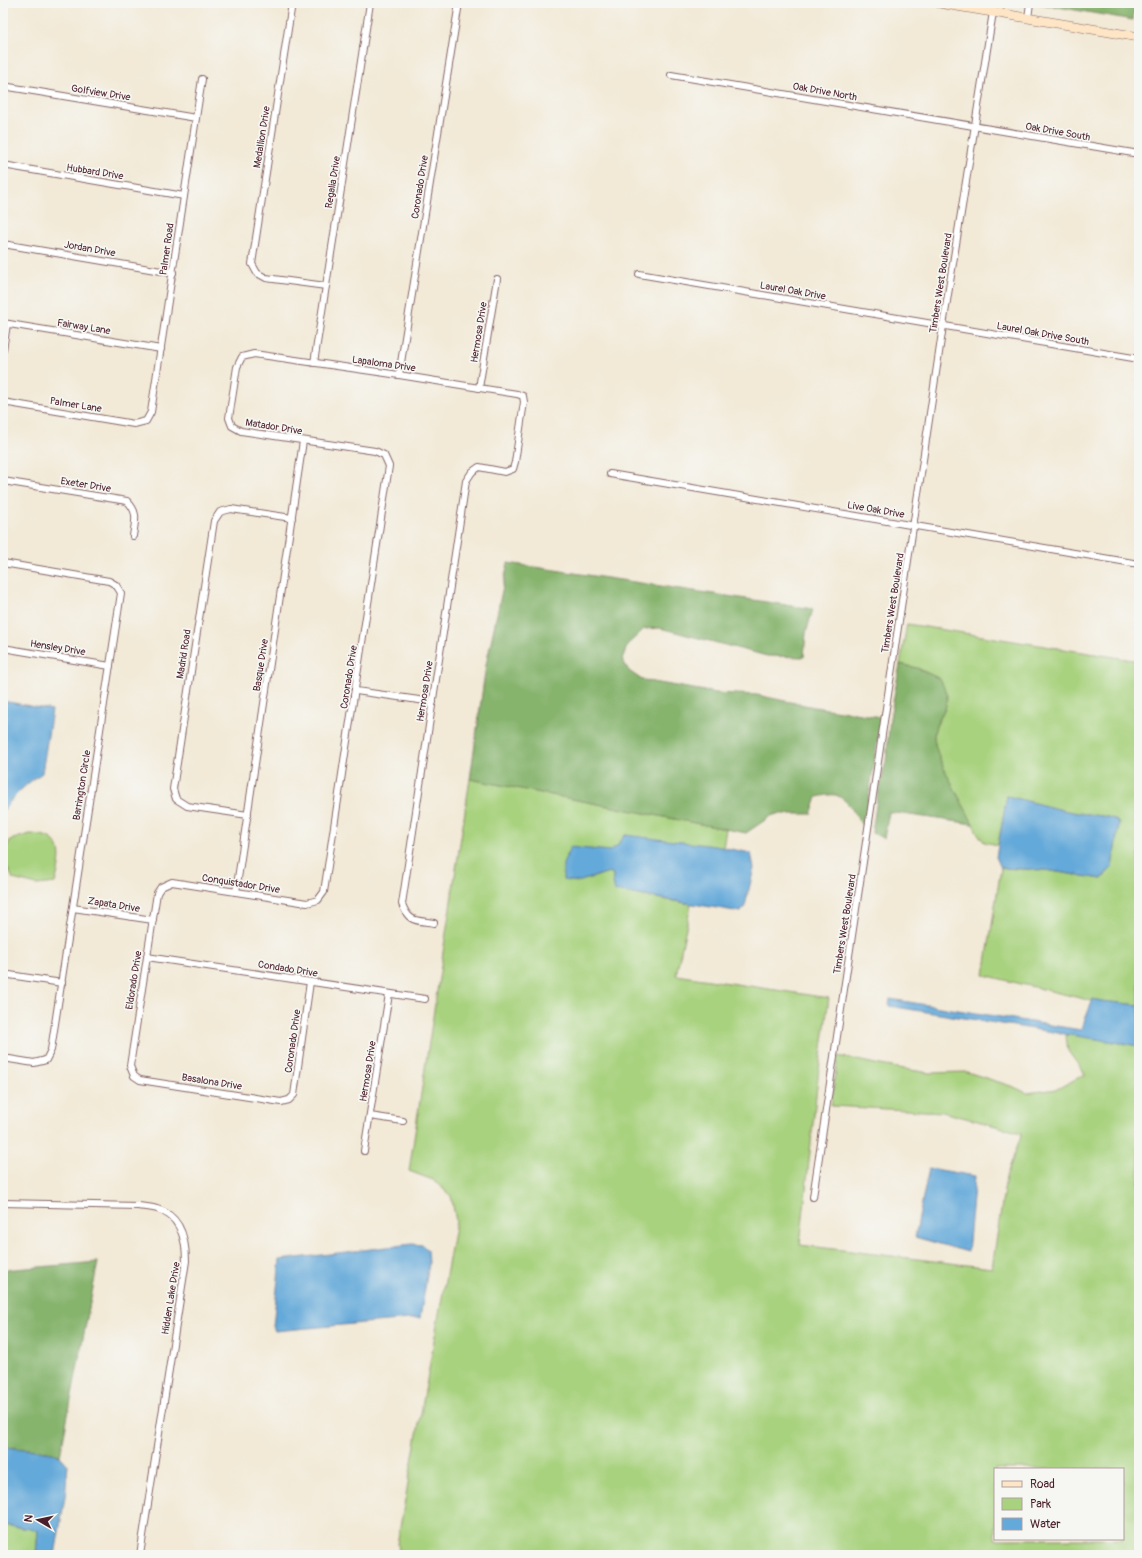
<svg xmlns="http://www.w3.org/2000/svg" width="1142" height="1558" font-family="Pangolin,sans-serif">
  <rect width="100%" height="100%" fill="#f6f6f2"/>
  <filter id="ink" filterUnits="userSpaceOnUse"><feTurbulence type="fractalNoise" baseFrequency=".025" numOctaves="2"/><feDisplacementMap in="SourceGraphic" scale="8" xChannelSelector="R" yChannelSelector="G"/><feConvolveMatrix kernelMatrix="1 2 1 2 8 2 1 2 1" color-interpolation-filters="sRGB"/></filter>
  <filter id="wash" filterUnits="userSpaceOnUse"><feTurbulence type="fractalNoise" baseFrequency=".012" numOctaves="4" result="noise"/><feDisplacementMap in="SourceGraphic" scale="16" xChannelSelector="R" yChannelSelector="G"/><feGaussianBlur stdDeviation="0.9" result="paint"/><feColorMatrix in="noise" values="0 0 0 0 0 0 0 0 0 0 0 0 0 0 0 0 0 1.4 0 .05"/><feComposite in="paint" operator="in"/></filter>
  <g filter="url(#wash)">
    <rect width="100%" height="100%" fill="#f2e9d6"/>
    <!-- green -->
    <g fill="#a8d27e" stroke="#797854" fill-rule="evenodd">
      <path d="M907 624 1139 661V1005L1101 1001 1093 999 1092 1001 984 975 1001 868 1045 870 1102 879 1112 867 1119 823C1112 815 1096 816 1086 815 1060 811 1033 802 1007 796L998 845 984 842 977 832C966 809 935 760 934 737 933 725 944 716 946 705 947 696 943 688 940 679L917 668 900 664Z"/>
      <path d="M470 779 726 829 723 848 625 835 618 845 610 851 594 877 609 872 613 874V882L615 891 691 904 676 975 829 998 818 1077 800 1245 992 1268 1006 1177 1022 1133 943 1112 831 1106 838 1056 880 1065 929 1073 967 1072 1014 1087 1027 1093 1057 1089 1085 1074 1068 1051 1066 1036 1068 1034 1139 1046V1555H397L399 1547 397 1544 456 1221 451 1196 433 1180 409 1171ZM995 1469H1123V1539H995Z"/>
      <path d="M30 834C35 834 41 835 45 836 67 843 59 867 55 883L37 885 13 879 3 858 10 840Z"/>
      <polygon points="3,1525 38,1530 36,1555 3,1554"/>
    </g>
    <!-- forest -->
    <g fill="#86b46d" stroke="#686a4c">
      <polygon points="1035,3 1135,3 1133,20"/>
      <path d="M508 563 813 609 806 633 804 657 767 656 660 628 644 629 628 644 622 659 629 671 642 680 716 693 757 695 814 707 881 717 864 828C855 817 851 801 836 795 831 794 822 796 817 797L811 814H777L771 816 746 833 470 779 486 665Z"/>
      <path d="M900 664 917 668 940 679C942 684 946 690 947 696 949 711 933 722 934 737 935 759 963 802 973 824L889 812 884 838 872 833 878 793 886 762 890 718Z"/>
      <polygon points="98,1262 60,1456 47,1451 3,1447 3,1270"/>
    </g>
    <!-- water -->
    <g fill="#63a9d9" stroke="#566482">
      <path d="M3 701 52 710 42 773C26 784 14 795 3 811Z"/>
      <path d="M1007 796C1033 802 1060 811 1086 814 1096 816 1112 815 1119 823L1112 867 1102 879 1045 870 1001 868 996 857Z"/>
      <polygon points="625,835 715,846 751,853 754,868 745,906 741,912 615,891 613,882 613,874 609,872 578,882 563,880 563,864 570,847 610,851 618,845"/>
      <polygon points="890,999 1081,1030 1093,999 1101,1001 1139,1005 1139,1046 889,1006"/>
      <polygon points="929,1168 975,1176 968,1252 915,1237"/>
      <polygon points="412,1244 422,1245 428,1250 429,1264 420,1318 275,1331 273,1326 280,1260"/>
      <polygon points="3,1447 47,1451 60,1456 68,1465 65,1497 55,1555 36,1555 38,1530 3,1525"/>
    </g>
  </g>
  <g filter="url(#ink)">
    <g fill="none" stroke-linecap="round" stroke-linejoin="round">
      <defs>
        <g id="street">
          <polyline points="292,3 252,264 257,273 266,278 326,286"/>
          <polyline points="1028,18 1030,3"/>
          <polyline points="671,75 1139,154"/>
          <polyline points="3,86 196,118"/>
          <polyline points="3,165 184,196"/>
          <polyline points="3,244 173,273"/>
          <polyline points="639,274 1139,359"/>
          <polyline points="3,323 161,349"/>
          <polyline points="3,350 7,324"/>
          <polyline points="314,363 370,3"/>
          <polyline points="399,375 459,3"/>
          <polyline points="479,388 497,279"/>
          <polyline points="3,402 134,424 146,421 151,412 202,79"/>
          <polyline points="610,474 1139,564"/>
          <path d="M3 481 127 501C139 513 135 521 133 536"/>
          <polyline points="3,563 109,581 116,585 121,593 51,1050 46,1060 34,1063 3,1058"/>
          <polyline points="3,648 110,666"/>
          <polyline points="356,691 433,702"/>
          <polyline points="248,815 187,806 176,799 173,789 214,521 220,512 231,509 292,518"/>
          <polyline points="236,892 303,441"/>
          <polyline points="73,908 153,920"/>
          <polyline points="147,957 425,999"/>
          <polyline points="3,974 62,983"/>
          <path d="M310 982 294 1095 289 1100 281 1102 140 1080 134 1076 130 1066 157 893 161 887 172 882 307 903 318 900 324 892 389 466 384 455 375 451 241 431 232 426 229 418 237 367 242 357 254 354 399 375 517 394 523 396 524 402 515 462 513 469 505 472 479 467 472 472 466 481 402 904C409 923 416 920 434 923"/>
          <polyline points="370,1116 403,1121"/>
          <polyline points="364,1151 389,994"/>
          <polyline points="813,1197 943,326 993,12"/>
          <path d="M3 1203 138 1206C144 1207 151 1207 157 1209 181 1216 186 1240 186 1261L140 1555"/>
        </g>
        <polyline id="secondary" points="939,3 1139,37"/>
      </defs>
      <!-- street casing -->
      <use href="#street" stroke="#856667" stroke-width="8"/>
      <!-- secondary casing -->
      <use href="#secondary" stroke="#856667" stroke-width="10"/>
      <!-- street -->
      <use href="#street" stroke="#fff" stroke-width="6"/>
      <!-- secondary -->
      <use href="#secondary" stroke="#fde5c5" stroke-width="9"/>
    </g>
  </g>
  <g text-anchor="middle" stroke-width="3.5" stroke-linejoin="round" paint-order="stroke">
    <!-- street labels -->
    <g font-size="10" fill="#4a1f2b" stroke="#f6f6f2">
      <text transform="translate(825 91) rotate(10)" y="4">Oak Drive North</text>
      <text transform="translate(101 92) rotate(9)" y="4">Golfview Drive</text>
      <text transform="translate(1058 131) rotate(10)" y="4">Oak Drive South</text>
      <text transform="translate(261 137) rotate(-81)" y="4">Medallion Drive</text>
      <text transform="translate(95 171) rotate(9)" y="4">Hubbard Drive</text>
      <text transform="translate(332 182) rotate(-81)" y="4">Regalia Drive</text>
      <text transform="translate(419 187) rotate(-81)" y="4">Coronado Drive</text>
      <text transform="translate(90 248) rotate(10)" y="4">Jordan Drive</text>
      <text transform="translate(166 249) rotate(-82)" y="4">Palmer Road</text>
      <text transform="translate(940 283) rotate(-81)" y="4">Timbers West Boulevard</text>
      <text transform="translate(793 290) rotate(10)" y="4">Laurel Oak Drive</text>
      <text transform="translate(84 326) rotate(9)" y="4">Fairway Lane</text>
      <text transform="translate(478 332) rotate(-81)" y="4">Hermosa Drive</text>
      <text transform="translate(1043 333) rotate(10)" y="4">Laurel Oak Drive South</text>
      <text transform="translate(384 363) rotate(8)" y="4">Lapaloma Drive</text>
      <text transform="translate(76 404) rotate(9)" y="4">Palmer Lane</text>
      <text transform="translate(274 426) rotate(9)" y="4">Matador Drive</text>
      <text transform="translate(86 484) rotate(9)" y="4">Exeter Drive</text>
      <text transform="translate(876 509) rotate(10)" y="4">Live Oak Drive</text>
      <text transform="translate(892 603) rotate(-81)" y="4">Timbers West Boulevard</text>
      <text transform="translate(58 647) rotate(9)" y="4">Hensley Drive</text>
      <text transform="translate(183 654) rotate(-81)" y="4">Madrid Road</text>
      <text transform="translate(260 665) rotate(-81)" y="4">Basque Drive</text>
      <text transform="translate(348 677) rotate(-81)" y="4">Coronado Drive</text>
      <text transform="translate(424 691) rotate(-81)" y="4">Hermosa Drive</text>
      <text transform="translate(81 785) rotate(-81)" y="4">Barrington Circle</text>
      <text transform="translate(241 883) rotate(9)" y="4">Conquistador Drive</text>
      <text transform="translate(114 904) rotate(9)" y="4">Zapata Drive</text>
      <text transform="translate(844 924) rotate(-81)" y="4">Timbers West Boulevard</text>
      <text transform="translate(288 968) rotate(9)" y="4">Condado Drive</text>
      <text transform="translate(133 980) rotate(-81)" y="4">Eldorado Drive</text>
      <text transform="translate(292 1041) rotate(-82)" y="4">Coronado Drive</text>
      <text transform="translate(367 1071) rotate(-81)" y="4">Hermosa Drive</text>
      <text transform="translate(212 1081) rotate(9)" y="4">Basalona Drive</text>
      <text transform="translate(170 1298) rotate(-81)" y="4">Hidden Lake Drive</text>
    </g>
  </g>
  <!-- margin -->
  <rect width="1142" height="1558" fill="none" stroke="#f6f6f2" stroke-width="16"/>
  <!-- legend -->
  <rect x="994" y="1468" width="130" height="72" fill="#f6f6f2" stroke="#b1a0a2"/>
  <rect x="1002" y="1481" width="20" height="6" fill="#fde5c5" stroke="#b1a0a2"/>
  <text x="1030" y="1488" font-size="12" fill="#4a1f2b">Road</text>
  <rect x="1002" y="1498" width="20" height="12" fill="#a8d27e" stroke="#b1a0a2"/>
  <text x="1030" y="1508" font-size="12" fill="#4a1f2b">Park</text>
  <rect x="1002" y="1518" width="20" height="12" fill="#63a9d9" stroke="#b1a0a2"/>
  <text x="1030" y="1528" font-size="12" fill="#4a1f2b">Water</text>
  <!-- north arrow -->
  <g transform="translate(38 1520) rotate(279)" stroke="#f6f6f2" stroke-width="3" paint-order="stroke">
  <path d="M0-3L7 15L0 10L-7 15Z" fill="#4a1f2b"/>
  <text y="-6" font-size="11" font-weight="bold" text-anchor="middle" fill="#4a1f2b">N</text>
  </g>
</svg>
